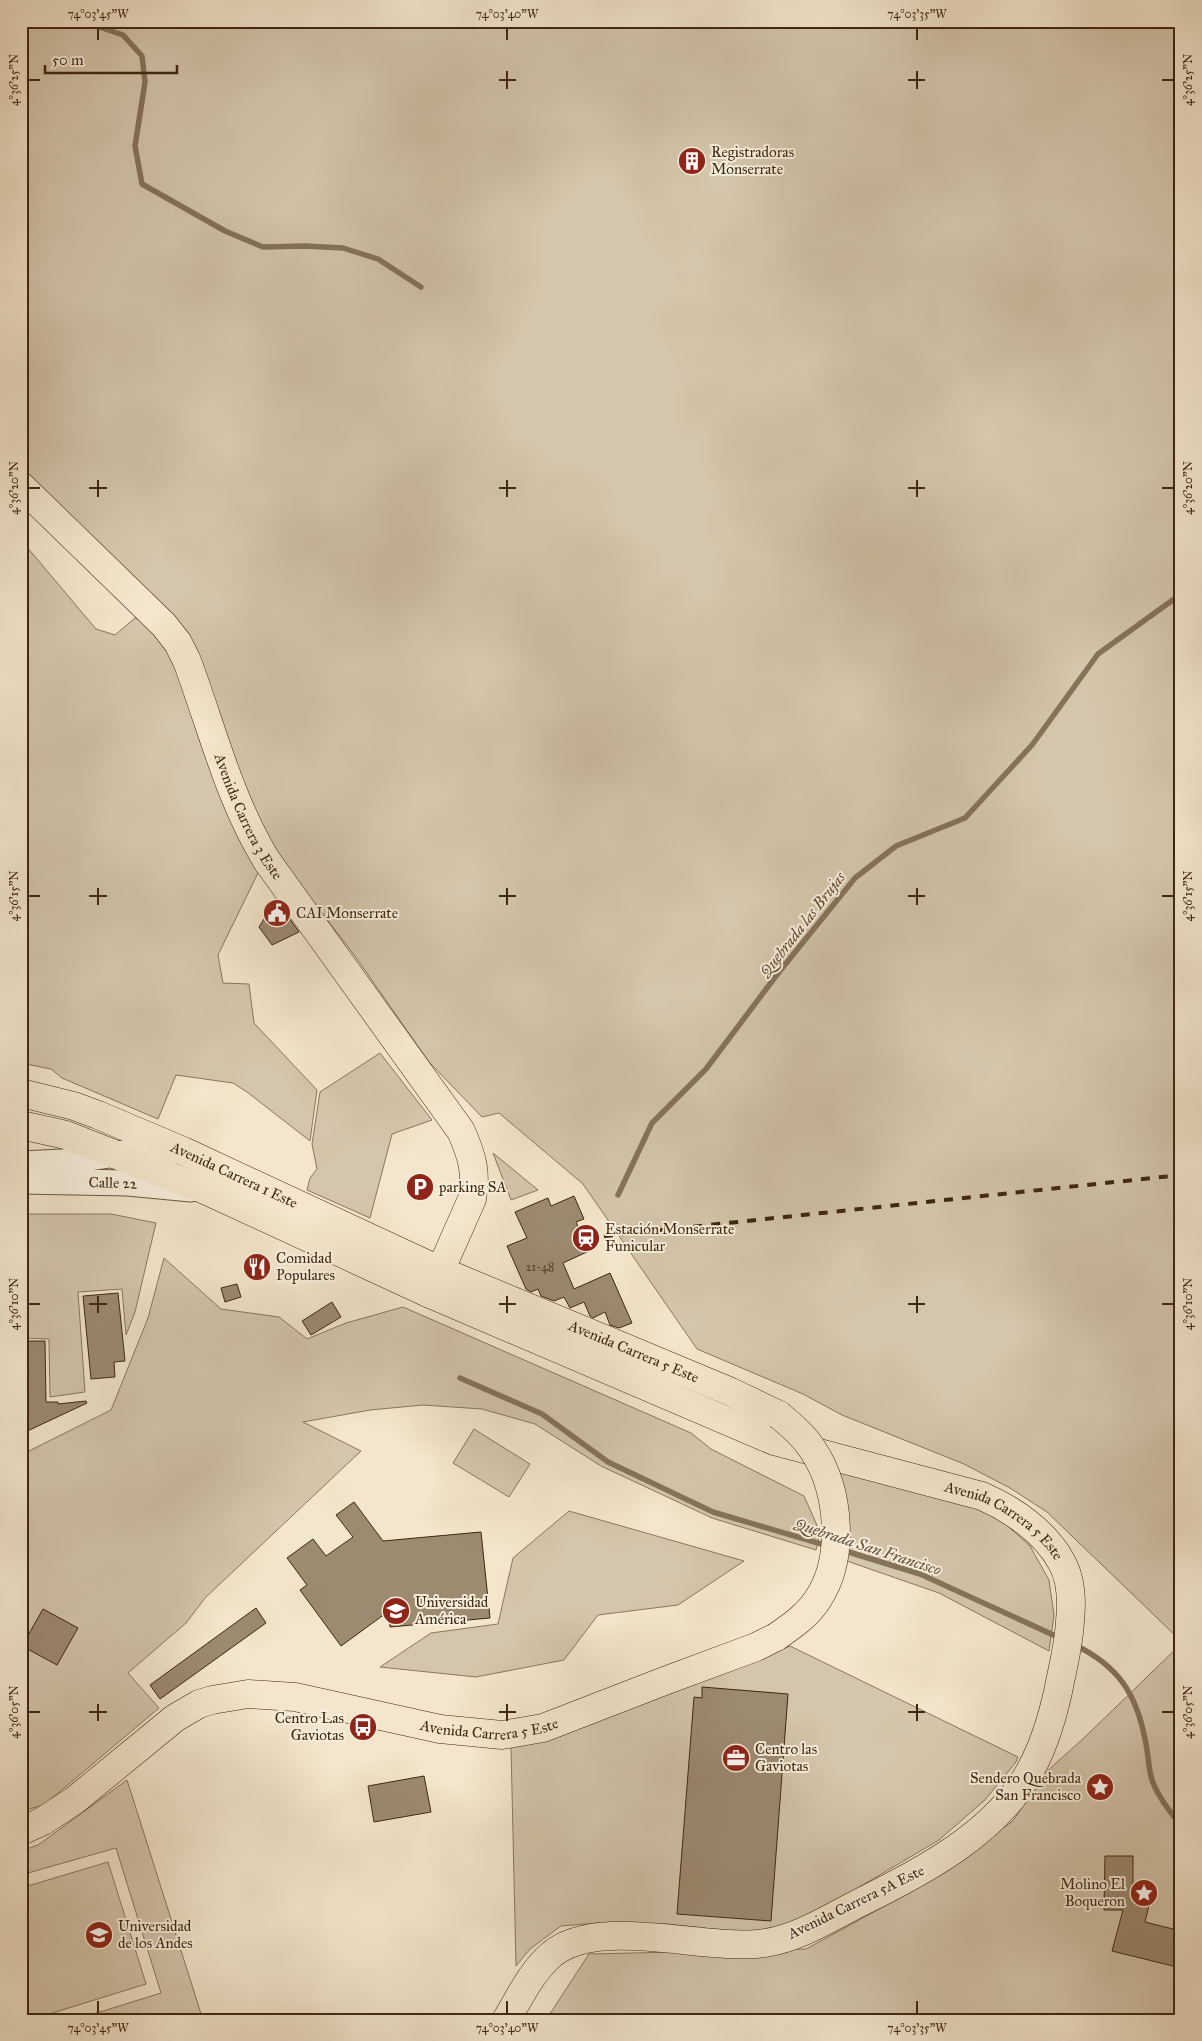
<svg xmlns="http://www.w3.org/2000/svg" width="1202" height="2041" font-family="'IM FELL Great Primer',serif">
  <rect width="100%" height="100%" fill="#f3e6cc"/>
  <filter id="stains"><feTurbulence type="fractalNoise" baseFrequency=".004" numOctaves="4"/><feColorMatrix values="0 0 0 0 .2 0 0 0 0 .09 0 0 0 0 .02 0 0 0 .5 -.17"/></filter>
  <radialGradient id="worn" r=".72"><stop offset=".6" stop-color="#630" stop-opacity="0"/><stop offset="1" stop-color="#630" stop-opacity=".3"/></radialGradient>
  <!-- green -->
  <g fill="#d4c6ac" stroke="#89765e">
    <polygon points="21,21 1181,21 1181,1641 1047,1512 1010,1488 964,1464 842,1415 803,1394 697,1349 583,1184 499,1113 482,1117 429,1062 355,956 279,857 252,809 211,696 21,478"/>
    <polygon points="21,540 96,629 115,635 135,618 160,628 259,871 218,955 223,983 249,984 254,1023 317,1090 310,1141 247,1092 233,1083 176,1075 158,1119 62,1078 51,1069 21,1063"/>
    <polygon points="380,1053 432,1120 392,1134 370,1218 307,1190 310,1178 317,1169 312,1144 320,1092"/>
    <polygon points="493,1153 538,1190 511,1200"/>
    <polygon points="21,1214 111,1214 156,1223 135,1312 126,1335 122,1289 78,1292 85,1392 50,1397 49,1339 21,1338"/>
    <polygon points="164,1258 221,1309 279,1317 307,1339 346,1323 403,1307 691,1433 711,1449 804,1496 820,1532 816,1550 712,1518 601,1466 535,1424 482,1409 423,1405 370,1410 303,1422 361,1451 205,1598 186,1623 128,1673 159,1708 44,1805 21,1811 21,1455 111,1410 148,1318"/>
    <polygon points="474,1429 530,1464 509,1497 453,1463"/>
    <path d="M836 1469 993 1513 1030 1546 1049 1580 1054 1615 1049 1651 939 1593 844 1560C850 1520 851 1508 836 1469Z"/>
    <polygon points="569,1511 744,1561 678,1605 598,1615 564,1660 476,1677 380,1667 431,1633 498,1624 513,1558"/>
    <polygon points="1181,1644 1181,2020 546,2020 589,1954 806,1949 914,1890 1013,1821 1045,1773 1085,1737"/>
    <polygon points="790,1646 1018,1757 1016,1762 985,1800 939,1840 856,1889 790,1925 747,1933 668,1924 598,1923 561,1926 530,1949 516,1966 511,1746 560,1736"/>
    <polygon points="127,1780 203,2020 89,2020 87,2016 161,1993 116,1848 21,1875 21,1851 38,1845 49,1837"/>
    <polygon points="108,1862 146,1984 30,2020 21,2020 21,1888"/>
  </g>
  <g fill="none" stroke-linecap="round" stroke-linejoin="round">
    <!-- stream -->
    <g stroke="#85735a" stroke-width="5.5">
      <polyline points="82,21 123,35 142,56 145,82 135,146 142,184 225,231 263,247 305,246 343,248 378,259 421,287"/>
      <polyline points="618,1195 652,1123 706,1069 779,972 855,878 896,846 965,818 1032,745 1098,654 1181,594"/>
      <polyline points="460,1378 542,1414 608,1462 713,1512 828,1546"/>
      <polyline points="842,1550 920,1574 1060,1638"/>
      <path d="M1075 1645C1118 1666 1136 1693 1145 1739 1148 1751 1148 1764 1151 1776 1154 1791 1171 1814 1181 1825"/>
    </g>
  </g>
  <!-- building -->
  <g fill="#9c8a71" stroke="#3e270f">
    <polygon points="276,900 299,932 272,945 259,927"/>
    <polygon points="574,1196 584,1219 576,1222 589,1251 563,1263 574,1289 610,1273 632,1323 619,1328 610,1325 605,1312 593,1318 590,1316 584,1302 570,1308 564,1297 554,1301 541,1296 538,1289 531,1292 526,1289 507,1246 527,1238 515,1212 548,1198 551,1206"/>
    <polygon points="237,1284 241,1297 225,1302 221,1288"/>
    <polygon points="118,1293 125,1361 114,1362 115,1377 91,1379 83,1296"/>
    <polygon points="332,1302 341,1317 311,1335 302,1321"/>
    <polygon points="21,1341 45,1341 46,1402 58,1402 58,1404 86,1401 87,1403 21,1434"/>
    <polygon points="354,1502 383,1541 481,1532 490,1618 390,1627 389,1611 341,1646 300,1590 307,1585 287,1558 313,1539 326,1556 353,1537 336,1515"/>
    <polygon points="256,1608 266,1623 160,1699 150,1685"/>
    <polygon points="43,1609 78,1628 57,1665 22,1646"/>
    <polygon points="702,1687 788,1694 771,1921 677,1914 694,1697 702,1698"/>
    <polygon points="424,1776 431,1812 374,1822 368,1786"/>
    <polygon points="1105,1856 1133,1856 1133,1901 1149,1905 1145,1922 1181,1931 1181,1968 1112,1951 1123,1910 1104,1910"/>
  </g>
  <g fill="none" stroke-linecap="round" stroke-linejoin="round">
    <defs>
      <g id="minor">
        <polyline points="21,1164 62,1162 144,1150 180,1151"/>
        <path id="s1" d="M21 1181 128 1183 191 1189"/>
      </g>
      <g id="major">
        <path id="s2" d="M21 486 164 625 178 643 187 661C212 728 229 799 267 861L461 1131C472 1156 477 1172 472 1199L430 1294"/>
        <path id="s3" d="M21 1093 74 1106 98 1115 183 1151 441 1271 731 1392 779 1415"/>
        <path id="s4" d="M21 1125 66 1135 205 1190 430 1294 774 1441 982 1496C1012 1509 1045 1532 1061 1561 1071 1578 1072 1602 1070 1621 1069 1640 1065 1659 1061 1677 1055 1709 1046 1742 1030 1771 996 1833 922 1872 861 1902 831 1917 799 1938 765 1943 705 1952 600 1915 552 1954 531 1972 520 1997 506 2020"/>
        <path id="s5" d="M21 1831 43 1821 75 1800 175 1718 199 1704 212 1700 248 1694 295 1697 440 1729 502 1735 543 1728 667 1680 756 1647 776 1637"/>
      </g>
    </defs>
    <!-- minor casing -->
    <use href="#minor" stroke="#6b573e" stroke-width="27"/>
    <!-- major casing -->
    <use href="#major" stroke="#3e270f" stroke-width="29"/>
    <!-- minor -->
    <use href="#minor" stroke="#f7efde" stroke-width="25"/>
    <!-- major -->
    <use href="#major" stroke="#f3e6cc" stroke-width="28"/>
    <!-- rail -->
    <polyline stroke="#3e270f" stroke-width="4" stroke-dasharray="9 9" stroke-linecap="butt" points="586,1238 1181,1175"/>
    <defs>
      <path id="major-bridge" d="M776 1637C792 1626 808 1615 818 1599 845 1558 840 1491 813 1450 804 1436 792 1426 779 1415"/>
    </defs>
    <!-- major-bridge casing -->
    <use href="#major-bridge" stroke="#3e270f" stroke-width="29" stroke-linecap="butt"/>
    <!-- major-bridge -->
    <use href="#major-bridge" stroke="#f3e6cc" stroke-width="28"/>
  </g>
  <!-- ticks -->
  <path fill="none" stroke="#3e270f" stroke-width="2" d="M98 28V40M507 28V40M917 28V40M507 71V89M917 71V89M28 80H40M499 80H516M908 80H925M1162 80H1174M98 480V497M507 480V497M917 480V497M28 488H40M89 488H107M499 488H516M908 488H925M1162 488H1174M98 888V905M507 888V905M917 888V905M28 896H40M89 896H107M499 896H516M908 896H925M1162 896H1174M98 1296V1313M507 1296V1313M917 1296V1313M28 1304H40M89 1304H107M499 1304H516M908 1304H925M1162 1304H1174M98 1704V1721M507 1704V1721M917 1704V1721M28 1712H40M89 1712H107M499 1712H516M908 1712H925M1162 1712H1174M98 2001V2014M507 2001V2014M917 2001V2014"/>
  <!-- icons -->
  <defs>
    <symbol id="building-disc" viewBox="-11 -11 22 22"><circle r="9.5" fill="#8f2418" stroke="#f7efde"/><path d="M-4-6H4V6H1V3H-1V6H-4ZM-2.5-4.3h1.7v1.8h-1.7ZM.8-4.3h1.7v1.8H.8ZM-2.5-1h1.7V.8h-1.7ZM.8-1h1.7V.8H.8Z" fill="#fff"/></symbol>
    <symbol id="civic-disc" viewBox="-11 -11 22 22"><circle r="9.5" fill="#8f2418" stroke="#f7efde"/><path d="M-.6-6.5H3V-4.5H.6V-3L4-1V1h2V6H-6V1h2V-1L-.6-3ZM-1.2 2.5V6h2.4V2.5Z" fill="#fff"/></symbol>
    <symbol id="parking-disc" viewBox="-11 -11 22 22"><circle r="9.5" fill="#8f2418" stroke="#f7efde"/><path d="M-3.5-5.5H1a3.5 3.5 0 0 1 0 7H-1V5.5H-3.5ZM-1-3.4V-.6H.8a1.4 1.4 0 0 0 0-2.8Z" fill="#fff"/></symbol>
    <symbol id="station-disc" viewBox="-11 -11 22 22"><circle r="9.5" fill="#8f2418" stroke="#f7efde"/><path d="M-3-6H3Q5-6 5-4V2Q5 4 3 4L4.5 6H3L1.5 4h-3L-3 6H-4.5L-3 4Q-5 4-5 2V-4Q-5-6-3-6ZM-3.5-4v3h7v-3ZM-3.5 1v1.5H-2V1ZM2 1v1.5H3.5V1Z" fill="#fff"/></symbol>
    <symbol id="restaurant-disc" viewBox="-11 -11 22 22"><circle r="9.5" fill="#8f2418" stroke="#f7efde"/><path d="M-5-6h1v4h1v-4h1v4h1v-4h1v5L-1.5 .5V6h-2V.5L-5-1ZM5-6V6H3V1.5H1.5Q1.5-4 5-6Z" fill="#fff"/></symbol>
    <symbol id="university-disc" viewBox="-11 -11 22 22"><circle r="9.5" fill="#8f2418" stroke="#f7efde"/><path d="M0-5L7-2L0 1L-7-2ZM-4 1L0 2.5L4 1V4Q0 6-4 4Z" fill="#fff"/></symbol>
    <symbol id="bus-disc" viewBox="-11 -11 22 22"><circle r="9.5" fill="#8f2418" stroke="#f7efde"/><path d="M-5-6H5V4H4V6H2V4H-2V6H-4V4H-5ZM-3.5-4V0h7V-4ZM-3.5 1.2v1.5H-2V1.2ZM2 1.2v1.5H3.5V1.2Z" fill="#fff"/></symbol>
    <symbol id="office-disc" viewBox="-11 -11 22 22"><circle r="9.5" fill="#8f2418" stroke="#f7efde"/><path d="M-6-3h4V-5.5h4V-3h4V5H-6ZM-1-4.5V-3h2v-1.5ZM-6 0V1H6V0Z" fill="#fff"/></symbol>
    <symbol id="sight-disc" viewBox="-11 -11 22 22"><circle r="9.5" fill="#8f2418" stroke="#f7efde"/><path d="M0-6L1.8-2.2L6-1.7L2.9 1.2L3.7 5.4L0 3.3L-3.7 5.4L-2.9 1.2L-6-1.7L-1.8-2.2Z" fill="#fff"/></symbol>
  </defs>
  <g fill-rule="evenodd">
    <use href="#building-disc" x="676" y="145" width="32" height="32"/>
    <use href="#civic-disc" x="261" y="897" width="32" height="32"/>
    <use href="#parking-disc" x="404" y="1171" width="32" height="32"/>
    <use href="#station-disc" x="570" y="1222" width="32" height="32"/>
    <use href="#restaurant-disc" x="241" y="1251" width="32" height="32"/>
    <use href="#university-disc" x="380" y="1595" width="32" height="32"/>
    <use href="#bus-disc" x="347" y="1711" width="32" height="32"/>
    <use href="#office-disc" x="720" y="1742" width="32" height="32"/>
    <use href="#sight-disc" x="1084" y="1771" width="32" height="32"/>
    <use href="#sight-disc" x="1128" y="1877" width="32" height="32"/>
    <use href="#university-disc" x="83" y="1919" width="32" height="32"/>
  </g>
  <g text-anchor="middle" stroke-width="4" stroke-linejoin="round" paint-order="stroke">
    <!-- number labels -->
    <g font-size="12" fill="#564028">
      <text x="540" y="1271">21-48</text>
    </g>
    <!-- poi labels -->
    <g font-size="15" fill="#3e270f" stroke="#f7efde" text-anchor="start">
      <text x="711" y="157">Registradoras<tspan x="711" dy="17">Monserrate</tspan></text>
      <text x="296" y="918">CAI Monserrate</text>
      <text x="439" y="1192">parking SA</text>
      <text x="605" y="1234">Estación Monserrate<tspan x="605" dy="17">Funicular</tspan></text>
      <text x="276" y="1263">Comidad<tspan x="276" dy="17">Populares</tspan></text>
      <text x="415" y="1607">Universidad<tspan x="415" dy="17">América</tspan></text>
      <text x="344" y="1723" text-anchor="end">Centro Las<tspan x="344" dy="17">Gaviotas</tspan></text>
      <text x="755" y="1754">Centro las<tspan x="755" dy="17">Gaviotas</tspan></text>
      <text x="1081" y="1783" text-anchor="end">Sendero Quebrada<tspan x="1081" dy="17">San Francisco</tspan></text>
      <text x="1125" y="1889" text-anchor="end">Molino El<tspan x="1125" dy="17">Boqueron</tspan></text>
      <text x="118" y="1931">Universidad<tspan x="118" dy="17">de los Andes</tspan></text>
    </g>
    <!-- street labels -->
    <g font-size="15" fill="#3e270f" stroke="#f7efde">
      <text dy="5" stroke="none"><textPath href="#s2" startOffset="410">Avenida Carrera 3 Este</textPath></text>
      <text dy="5" stroke="none"><textPath href="#s3" startOffset="229">Avenida Carrera 1 Este</textPath></text>
      <text dy="5" stroke="none"><textPath href="#s1" startOffset="92">Calle 22</textPath></text>
      <text dy="5" stroke="none"><textPath href="#s3" startOffset="666">Avenida Carrera 5 Este</textPath></text>
      <text dy="5" stroke="none"><textPath href="#s4" startOffset="1064">Avenida Carrera 5 Este</textPath></text>
      <text dy="5" stroke="none"><textPath href="#s5" startOffset="515">Avenida Carrera 5 Este</textPath></text>
      <text transform="translate(856 1902) rotate(-26)" y="5">Avenida Carrera 5A Este</text>
    </g>
    <!-- water labels -->
    <g font-size="16" font-style="italic" fill="#624d34" stroke="#f7efde">
      <text transform="translate(802 924) rotate(-52)" y="6">Quebrada las Brujas</text>
      <text transform="translate(868 1546) rotate(18)" y="6">Quebrada San Francisco</text>
    </g>
  </g>
  <!-- margin -->
  <rect width="1202" height="2041" fill="none" stroke="#f3e6cc" stroke-width="55"/>
  <!-- scale -->
  <path d="M45 65v8h132v-8" fill="none" stroke="#3e270f" stroke-width="2.5"/>
  <text x="52" y="65" font-size="15" fill="#3e270f" stroke="#f7efde" stroke-width="4" paint-order="stroke">50 m</text>
  <rect x="28" y="28" width="1146" height="1986" fill="none" stroke="#3e270f" stroke-width="2"/>
  <g font-size="12" text-anchor="middle" fill="#3e270f">
    <text x="98" y="18">74°03'45"W</text>
    <text x="507" y="18">74°03'40"W</text>
    <text x="917" y="18">74°03'35"W</text>
    <text transform="translate(14 80) rotate(-90)" y="4">4°36'25"N</text>
    <text transform="translate(1188 80) rotate(-90)" y="4">4°36'25"N</text>
    <text transform="translate(14 488) rotate(-90)" y="4">4°36'20"N</text>
    <text transform="translate(1188 488) rotate(-90)" y="4">4°36'20"N</text>
    <text transform="translate(14 896) rotate(-90)" y="4">4°36'15"N</text>
    <text transform="translate(1188 896) rotate(-90)" y="4">4°36'15"N</text>
    <text transform="translate(14 1304) rotate(-90)" y="4">4°36'10"N</text>
    <text transform="translate(1188 1304) rotate(-90)" y="4">4°36'10"N</text>
    <text transform="translate(14 1712) rotate(-90)" y="4">4°36'05"N</text>
    <text transform="translate(1188 1712) rotate(-90)" y="4">4°36'05"N</text>
    <text x="98" y="2032">74°03'45"W</text>
    <text x="507" y="2032">74°03'40"W</text>
    <text x="917" y="2032">74°03'35"W</text>
  </g>
  <rect width="100%" height="100%" filter="url(#stains)"/>
  <rect width="100%" height="100%" fill="url(#worn)"/>
</svg>
